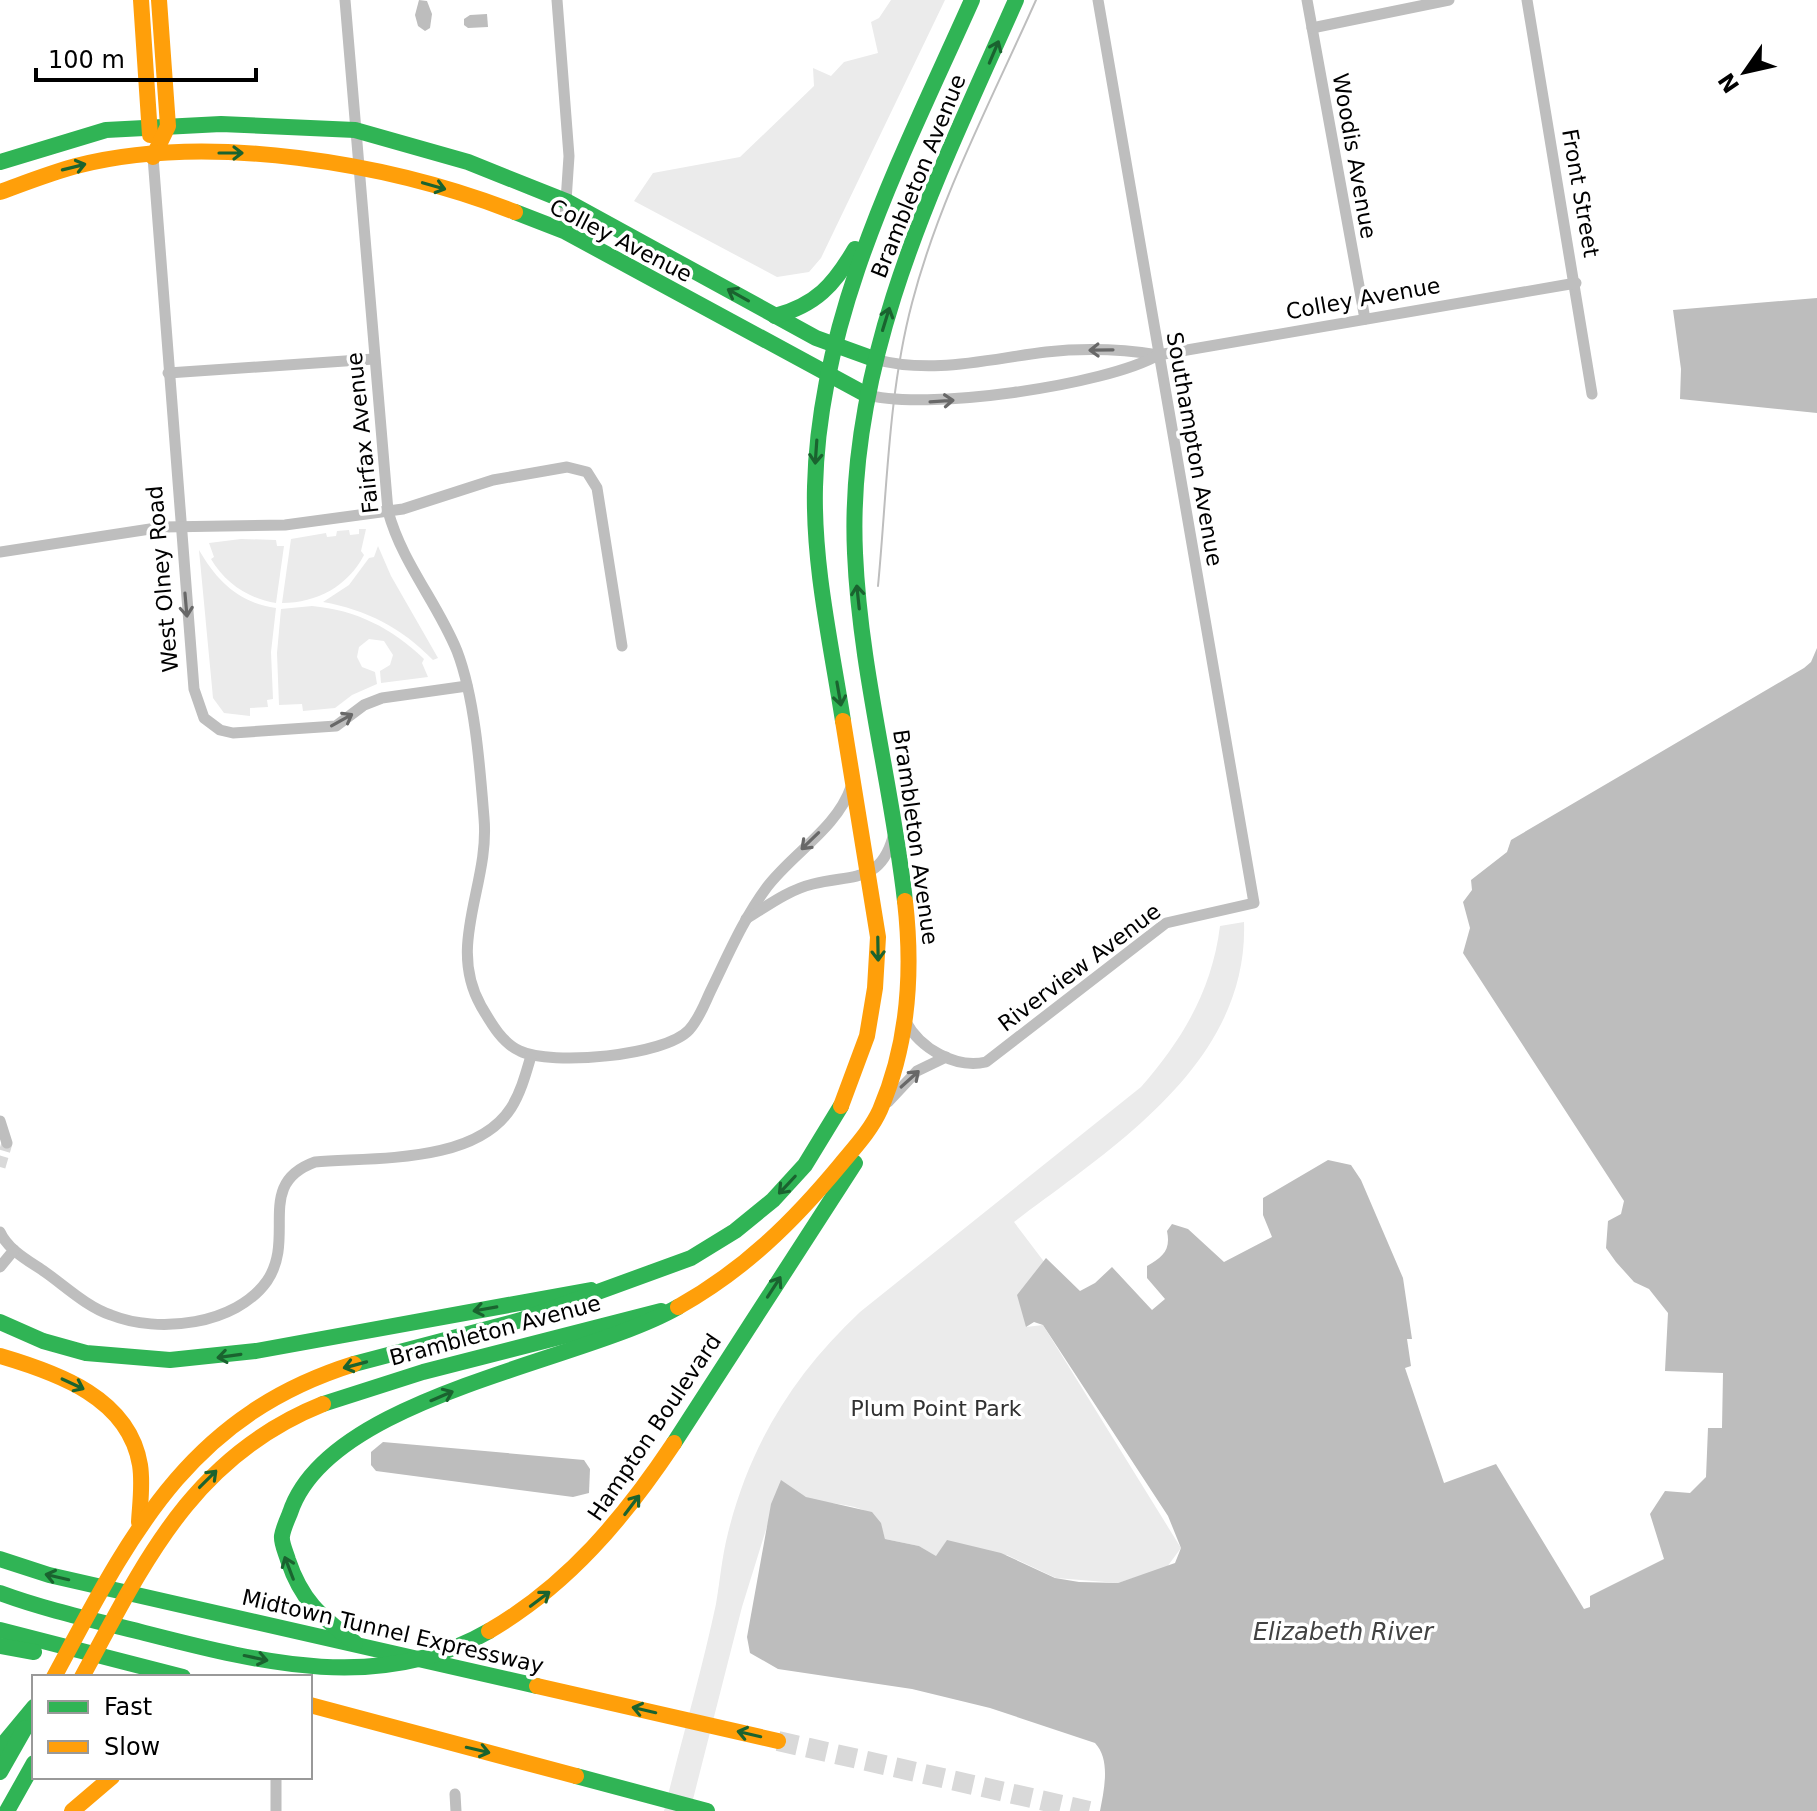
<svg xmlns="http://www.w3.org/2000/svg" width="1817" height="1811" font-family="'DejaVu Sans',sans-serif">
  <rect width="100%" height="100%" fill="#fff"/>
  <!-- green -->
  <g fill="#ebebeb">
    <polygon points="891,0 945,0 821,258 809,272 777,277 634,201 653,173 740,157 814,86 813,68 831,76 844,62 878,53 871,22 879,18"/>
    <path d="M359 529H366L361 551 364 555C348 586 317 603 282 603L291 539 326 533 327 537 336 536 337 531 349 530 350 535 359 534Z"/>
    <path d="M241 539 276 540 277 546H284L276 603C249 599 225 583 211 559L214 557 209 543Z"/>
    <path d="M378 546 391 576 438 658 433 660C402 628 367 610 323 602L349 585 369 558 374 557Z"/>
    <path d="M199 550C217 581 239 603 276 608L271 652 273 699 267 700 268 707 250 708V716L224 713 213 698Z"/>
    <path d="M312 606C356 610 392 628 424 659L422 663 428 677 381 683 380 671 390 665 393 655 384 641 369 639 359 647 357 657 362 667 375 672 377 684 352 695 335 708 303 711 302 704 279 705 277 653 281 609Z"/>
    <path d="M1244 922C1249 1063 1113 1147 1014 1222L1045 1263 1026 1327 1043 1325 1181 1548 1167 1567 1118 1583 1056 1578 1007 1555 937 1557 919 1546 885 1539C876 1498 840 1509 808 1498 798 1494 789 1486 781 1481L742 1607 690 1811H664C681 1742 701 1674 716 1604 720 1581 722 1556 728 1533 750 1444 794 1374 860 1312L1141 1087C1183 1039 1212 990 1220 926Z"/>
  </g>
  <!-- water -->
  <g fill="#bdbdbd">
    <polygon points="419,0 427,1 432,14 430,28 425,31 418,26 415,15"/>
    <polygon points="487,14 488,27 468,28 464,25 464,19 470,15"/>
    <polygon points="1817,298 1817,413 1680,399 1681,369 1673,310"/>
    <path d="M1817 648V1811H1100C1104 1790 1111 1760 1095 1743L990 1708 912 1689 778 1669 750 1653 747 1637 771 1504 781 1480 806 1497 872 1512 881 1523 885 1539 919 1546 936 1556 947 1540 1001 1553 1055 1578 1079 1582 1118 1583 1175 1563 1181 1548 1168 1516 1043 1325 1034 1322 1026 1327 1017 1295 1046 1258 1080 1291 1095 1283 1112 1267 1152 1310 1165 1299 1147 1278V1266C1163 1257 1171 1250 1167 1231L1172 1224 1188 1229 1224 1262 1272 1237 1263 1215V1198L1328 1160 1351 1165 1361 1180 1403 1278 1412 1339H1407L1411 1366 1405 1368 1444 1483 1496 1464 1584 1609 1590 1607V1596L1664 1559 1650 1514 1665 1491 1690 1493 1706 1477 1708 1428H1722L1723 1373 1665 1371 1668 1313 1649 1289 1634 1282 1616 1262 1606 1248 1608 1221 1621 1214 1624 1201 1463 953 1470 928 1463 902 1472 890 1471 880 1507 852 1511 840 1804 668 1811 662Z"/>
    <polygon points="383,1442 584,1460 590,1469 589,1493 573,1497 376,1471 371,1465 371,1452"/>
  </g>
  <g fill="none" stroke-linecap="round" stroke-linejoin="round">
    <!-- street-tunnel -->
    <polyline stroke="#d9d9d9" stroke-width="11" stroke-dasharray="11 5.5" stroke-linecap="butt" points="0,1167 7,1143"/>
    <!-- highway-tunnel -->
    <polyline stroke="#d9d9d9" stroke-width="20" stroke-dasharray="20 10" stroke-linecap="butt" points="778,1741 1089,1811"/>
    <!-- street -->
    <g stroke="#bebebe" stroke-width="11">
      <path d="M345 0 388 511C402 563 437 602 457 651 475 698 480 768 484 818 490 885 446 944 481 1006 491 1023 502 1043 520 1051 551 1066 665 1056 689 1030 700 1018 705 1002 712 988 729 953 744 918 767 887 793 853 837 828 851 787"/>
      <polyline points="557,0 569,156 564,231"/>
      <polyline points="1307,0 1365,319"/>
      <polyline points="1527,0 1592,394"/>
      <polyline points="1312,28 1449,0"/>
      <polyline points="153,157 194,689 204,718 220,730 233,733 336,726 364,705 382,698 467,686"/>
      <path d="M874 359C932 375 988 359 1046 352 1084 348 1121 349 1158 355L1576 283"/>
      <polyline points="168,373 374,359"/>
      <path d="M865 394C922 412 1107 385 1158 355"/>
      <polyline points="0,552 163,527 285,525 403,509 493,480 567,467 587,472 597,488 622,646"/>
      <path d="M746 919C767 906 788 890 813 884 851 874 880 884 893 837"/>
      <path d="M906 1022C920 1048 955 1069 986 1062L1166 923 1254 903 1098 0"/>
      <polyline points="888,1102 917,1071 946,1057"/>
      <polyline points="0,1121 7,1143"/>
      <path d="M0 1232C8 1250 29 1261 45 1272 65 1286 87 1307 111 1315 158 1334 236 1325 267 1281 297 1237 254 1184 315 1162 374 1157 475 1164 511 1108 521 1092 526 1073 531 1056"/>
      <polyline points="0,1267 14,1250"/>
      <polyline points="276,1777 276,1811"/>
      <polyline points="455,1794 456,1811"/>
    </g>
    <!-- fast -->
    <g stroke="#30b455" stroke-width="16">
      <polyline points="0,162 106,130 221,124 355,130 468,162 568,202 816,338 874,359"/>
      <polyline points="515,212 564,231 865,394"/>
      <path d="M775 316C816 305 834 285 855 249"/>
      <path d="M843 721C831 644 813 565 815 487 819 313 903 155 972 0"/>
      <path d="M905 901C892 785 860 670 855 553 846 356 938 176 1016 0"/>
      <polyline points="0,1322 43,1341 86,1353 170,1360 256,1351 591,1290"/>
      <polyline points="354,1364 521,1320 691,1258 735,1231 773,1200 805,1165 841,1106"/>
      <polyline points="323,1404 423,1372 661,1311"/>
      <polyline points="674,1443 855,1163"/>
      <polyline points="0,1559 49,1575 537,1686"/>
      <path d="M0 1593C46 1610 93 1620 141 1632 255 1661 379 1695 489 1631"/>
      <polyline points="0,1630 183,1677"/>
      <path d="M355 1643C321 1616 302 1602 288 1560 286 1553 281 1543 282 1536 283 1529 287 1520 290 1513 328 1396 580 1363 678 1307"/>
      <polyline points="0,1646 34,1652"/>
      <polyline points="0,1748 34,1707"/>
      <polyline points="0,1772 25,1728"/>
      <polyline points="576,1776 707,1811"/>
      <polyline points="7,1811 34,1763"/>
    </g>
    <!-- slow -->
    <g stroke="#ff9f0a" stroke-width="16">
      <polyline points="141,0 150,135"/>
      <polyline points="153,157 168,126 159,0"/>
      <path d="M0 192C25 183 50 173 76 166 209 132 389 163 515 212"/>
      <polyline points="841,1106 867,1036 875,988 878,937 843,721"/>
      <path d="M678 1307C744 1270 793 1222 841 1164 855 1147 871 1130 880 1110 908 1045 913 971 905 901"/>
      <path d="M0 1356C58 1373 129 1398 140 1465 143 1484 140 1504 139 1522"/>
      <path d="M489 1631C568 1585 624 1518 674 1443"/>
      <path d="M54 1677C131 1534 188 1416 354 1364"/>
      <path d="M82 1677C145 1561 193 1456 323 1404"/>
      <polyline points="537,1686 778,1741"/>
      <polyline points="310,1705 576,1776"/>
      <polyline points="72,1811 112,1777"/>
    </g>
    <!-- tram -->
    <path stroke="#bebebe" stroke-width="2" d="M878 586C887 493 888 394 912 303 939 199 992 99 1036 0"/>
  </g>
  <!-- one-way arrows -->
  <defs><path id="oneway-shaft" d="M-6 0H5M1.5-3L5.5 0L1.5 3" fill="none" stroke-width="1.6" stroke-linecap="round" stroke-linejoin="round" transform="scale(2)"/></defs>
  <g stroke="#1a632f">
    <use href="#oneway-shaft" transform="translate(994 52) rotate(-67)"/>
    <use href="#oneway-shaft" transform="translate(231 153)"/>
    <use href="#oneway-shaft" transform="translate(74 167) rotate(-14)"/>
    <use href="#oneway-shaft" transform="translate(434 186) rotate(16)"/>
    <use href="#oneway-shaft" transform="translate(738 295) rotate(-151)"/>
    <use href="#oneway-shaft" transform="translate(886 319) rotate(-73)"/>
    <use href="#oneway-shaft" transform="translate(816 452) rotate(94)"/>
    <use href="#oneway-shaft" transform="translate(858 597) rotate(-96)"/>
    <use href="#oneway-shaft" transform="translate(839 694) rotate(80)"/>
    <use href="#oneway-shaft" transform="translate(878 949) rotate(89)"/>
    <use href="#oneway-shaft" transform="translate(787 1185) rotate(133)"/>
    <use href="#oneway-shaft" transform="translate(774 1287) rotate(-57)"/>
    <use href="#oneway-shaft" transform="translate(485 1309) rotate(170)"/>
    <use href="#oneway-shaft" transform="translate(229 1356) rotate(172)"/>
    <use href="#oneway-shaft" transform="translate(355 1365) rotate(165)"/>
    <use href="#oneway-shaft" transform="translate(73 1384) rotate(25)"/>
    <use href="#oneway-shaft" transform="translate(442 1396) rotate(-23)"/>
    <use href="#oneway-shaft" transform="translate(208 1479) rotate(-45)"/>
    <use href="#oneway-shaft" transform="translate(632 1505) rotate(-53)"/>
    <use href="#oneway-shaft" transform="translate(289 1568) rotate(-111)"/>
    <use href="#oneway-shaft" transform="translate(57 1577) rotate(-167)"/>
    <use href="#oneway-shaft" transform="translate(540 1599) rotate(-37)"/>
    <use href="#oneway-shaft" transform="translate(256 1658) rotate(12)"/>
    <use href="#oneway-shaft" transform="translate(644 1710) rotate(-167)"/>
    <use href="#oneway-shaft" transform="translate(749 1734) rotate(-167)"/>
    <use href="#oneway-shaft" transform="translate(478 1750) rotate(13)"/>
  </g>
  <g stroke="#686868">
    <use href="#oneway-shaft" transform="translate(1101 350) rotate(179)"/>
    <use href="#oneway-shaft" transform="translate(942 401) rotate(-4)"/>
    <use href="#oneway-shaft" transform="translate(186 605) rotate(85)"/>
    <use href="#oneway-shaft" transform="translate(342 720) rotate(-29)"/>
    <use href="#oneway-shaft" transform="translate(810 841) rotate(136)"/>
    <use href="#oneway-shaft" transform="translate(910 1079) rotate(-42)"/>
  </g>
  <g text-anchor="middle" stroke-width="7" stroke-linejoin="round" paint-order="stroke">
    <!-- street labels -->
    <g font-size="22" fill="#000" stroke="#fff">
      <text transform="translate(1355 156) rotate(80)" y="8">Woodis Avenue</text>
      <text transform="translate(918 176) rotate(-68)" y="8">Brambleton Avenue</text>
      <text transform="translate(1581 193) rotate(80)" y="8">Front Street</text>
      <text transform="translate(621 240) rotate(27)" y="8">Colley Avenue</text>
      <text transform="translate(1363 298) rotate(-10)" y="8">Colley Avenue</text>
      <text transform="translate(362 433) rotate(-96)" y="8">Fairfax Avenue</text>
      <text transform="translate(1195 449) rotate(80)" y="8">Southampton Avenue</text>
      <text transform="translate(162 579) rotate(-95)" y="8">West Olney Road</text>
      <text transform="translate(916 837) rotate(82)" y="8">Brambleton Avenue</text>
      <text transform="translate(1079 967) rotate(-37)" y="8">Riverview Avenue</text>
      <text transform="translate(495 1330) rotate(-15)" y="8">Brambleton Avenue</text>
      <text transform="translate(654 1427) rotate(-56)" y="8">Hampton Boulevard</text>
      <text transform="translate(393 1631) rotate(13)" y="8">Midtown Tunnel Expressway</text>
    </g>
    <!-- park labels -->
    <g font-size="22" fill="#313131" stroke="#fff">
      <text x="936" y="1416">Plum Point Park</text>
    </g>
    <!-- water labels -->
    <g font-size="24" font-style="italic" fill="#424242" stroke="#fff">
      <text x="1343" y="1640">Elizabeth River</text>
    </g>
  </g>
  <!-- legend -->
  <rect x="32" y="1675" width="280" height="104" fill="#ffffff" stroke="#999999" stroke-width="2"/>
  <rect x="48" y="1701" width="40" height="12" fill="#30b455" stroke="#999999" stroke-width="2"/>
  <text x="104" y="1715" font-size="24" fill="#000000">Fast</text>
  <rect x="48" y="1741" width="40" height="12" fill="#ff9f0a" stroke="#999999" stroke-width="2"/>
  <text x="104" y="1755" font-size="24" fill="#000000">Slow</text>
  <!-- north arrow -->
  <g transform="translate(1745 72) rotate(236)" stroke="#ffffff" stroke-width="6" paint-order="stroke">
  <path d="M0-6L14 30L0 20L-14 30Z" fill="#000000"/>
  <text y="-12" font-size="22" font-weight="bold" text-anchor="middle" fill="#000000">N</text>
  </g>
  <!-- scale -->
  <path d="M36 68v12h220v-12" fill="none" stroke="#000000" stroke-width="4"/>
  <text x="48" y="68" font-size="24" fill="#000000" stroke="#ffffff" stroke-width="6" paint-order="stroke">100 m</text>
</svg>
